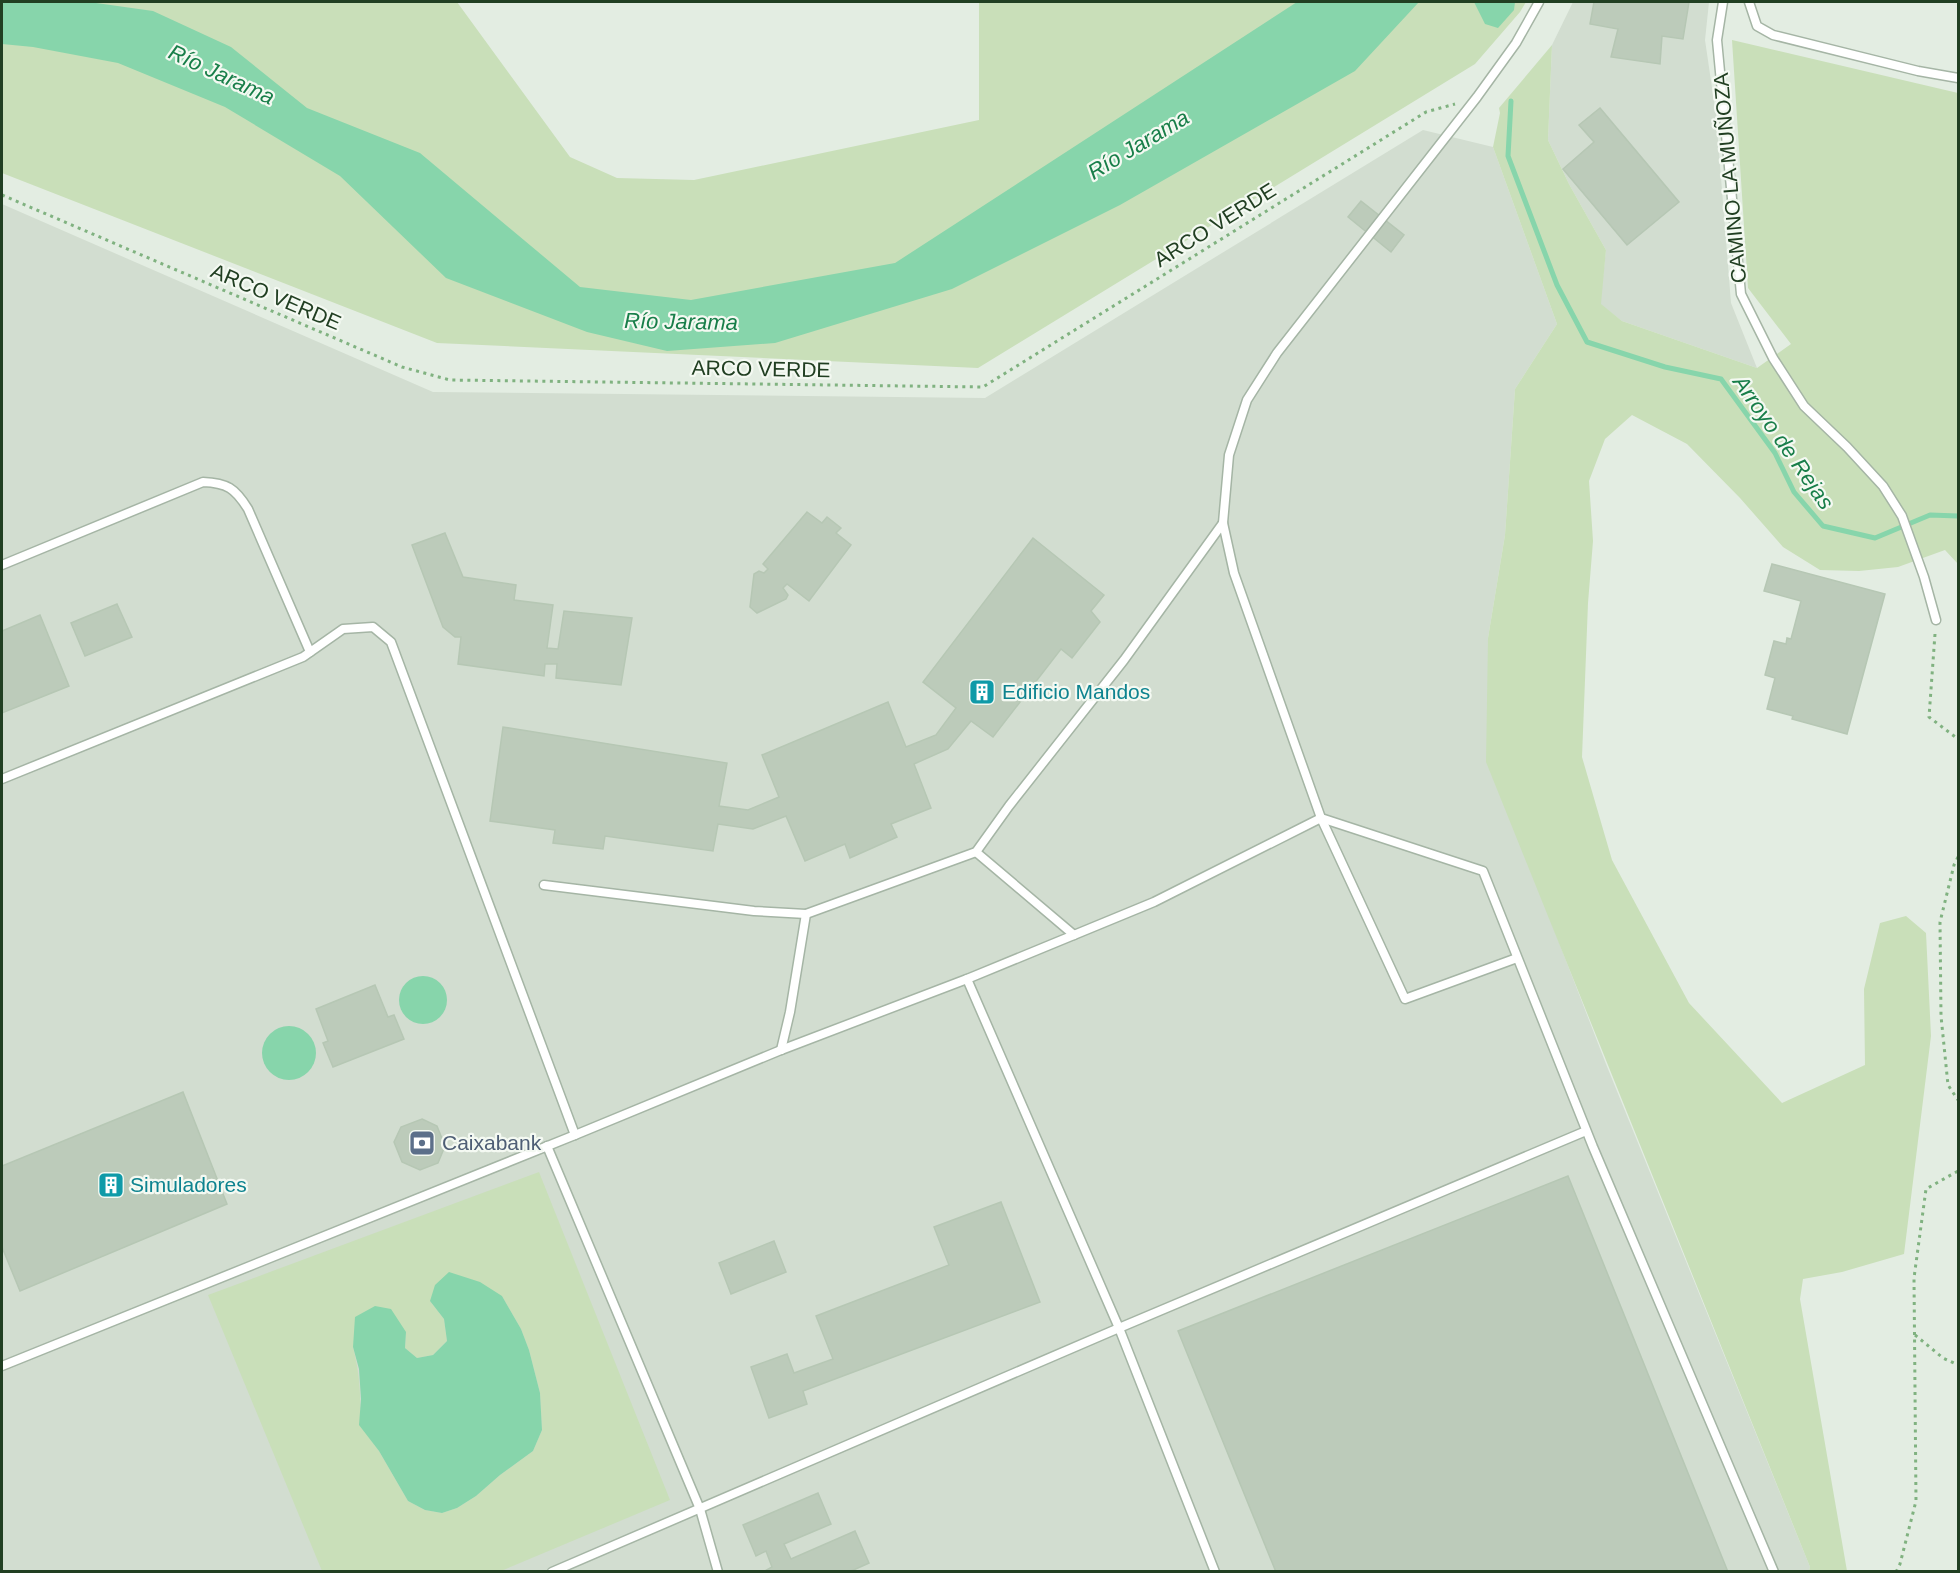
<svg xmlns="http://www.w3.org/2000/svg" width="1960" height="1573" font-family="Helvetica,sans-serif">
  <rect width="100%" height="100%" fill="#e3ede2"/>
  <!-- built -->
  <g fill="#d2ddd0">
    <polygon points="1573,2 1709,2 1705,40 1716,115 1731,303 1757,368 1622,321 1600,304 1606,250 1569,184 1548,140 1552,45"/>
    <polygon points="1423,130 1493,147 1557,324 1515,389 1505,535 1488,638 1538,888 1606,1064 1810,1567 1809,1571 2,1571 2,204 433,392 985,398"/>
  </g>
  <!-- green -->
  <g fill="#c9dfb9" fill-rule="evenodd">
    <polygon points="2,2 457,2 570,157 617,178 694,180 979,120 979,2 1526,2 1520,12 1475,64 978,368 437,343 2,173"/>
    <polygon points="1732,40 1958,93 1958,564 1945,550 1898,567 1859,571 1820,570 1783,547 1740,498 1687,444 1632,415 1605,439 1589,481 1593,541 1588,603 1582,757 1612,860 1689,1003 1782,1103 1865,1065 1864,989 1880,923 1906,916 1926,933 1931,1036 1904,1254 1842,1272 1803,1279 1800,1299 1847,1571 1809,1571 1810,1567 1486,762 1488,638 1505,535 1515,389 1557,324 1493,147 1500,113 1499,108 1552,45 1548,140 1569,184 1606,250 1601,304 1622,321 1757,368 1791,344 1748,288"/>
    <path d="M539 1172 670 1500 501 1571H322L208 1295ZM502 1296 521 1329 529 1350 540 1393 542 1430 533 1451 500 1475 476 1496 457 1508 442 1513 425 1510 408 1501 379 1451 360 1425C361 1398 360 1374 353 1347L406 1332 405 1348 417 1358 433 1355 447 1341 444 1319 430 1301Z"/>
  </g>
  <!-- water -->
  <g fill="#87d5ab">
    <polygon points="2,2 89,2 153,11 231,47 307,108 420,153 580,287 691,300 895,263 1297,2 1419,2 1355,71 1120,205 952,289 775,343 667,351 587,332 446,278 340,176 225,107 118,63 33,47 2,44"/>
    <polygon points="1474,2 1515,2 1514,10 1498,28 1485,24"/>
    <circle cx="423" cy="1000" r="24"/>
    <circle cx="289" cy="1053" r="27"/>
    <polygon points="449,1272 480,1282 502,1296 521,1329 529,1350 540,1393 542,1430 533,1451 500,1475 476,1496 457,1508 442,1513 425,1510 408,1501 379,1451 359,1425 361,1399 359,1369 353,1347 355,1317 375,1306 391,1309 406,1332 405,1348 417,1358 433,1355 447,1341 444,1319 430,1301 435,1285"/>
  </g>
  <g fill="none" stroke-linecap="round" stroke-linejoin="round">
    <!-- stream -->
    <polyline stroke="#87d5ab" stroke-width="5" points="1511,101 1508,156 1557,285 1587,342 1665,367 1721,379 1775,453 1794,492 1823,526 1875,538 1930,515 1958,516"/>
  </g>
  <!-- building -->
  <g fill="#bccbba" stroke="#b6c7b4" stroke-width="1.5">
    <polygon points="1594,2 1689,2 1683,39 1662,36 1660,64 1611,57 1618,29 1590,24"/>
    <polygon points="1600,108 1679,202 1627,245 1563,169 1594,142 1579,125"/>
    <polygon points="1361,201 1404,235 1391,252 1348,217"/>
    <polygon points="807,512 822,523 827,517 841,528 836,533 851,545 809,601 787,584 783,588 788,595 786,599 757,613 750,607 754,574 759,571 764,573 768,569 763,564"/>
    <polygon points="445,533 463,577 516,585 514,600 553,605 547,648 558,649 564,611 632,618 621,685 556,678 557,664 545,664 544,676 458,664 461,637 455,637 443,627 412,545"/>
    <polygon points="1033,538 1104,595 1091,611 1100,622 1072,658 1061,649 993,737 971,721 948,749 914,764 931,808 891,824 897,837 850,858 845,844 805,861 786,816 753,829 718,824 713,851 605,836 603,849 553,843 555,830 490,821 503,727 727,763 719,806 748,810 779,797 762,755 888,702 906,747 936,735 956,708 923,682"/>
    <polygon points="1772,564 1885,594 1847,734 1792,719 1793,716 1767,709 1775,678 1765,675 1774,641 1786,644 1787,638 1791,639 1801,601 1764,591"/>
    <polygon points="117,604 132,637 85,656 71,623"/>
    <polygon points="40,615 69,686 2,713 2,631"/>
    <polygon points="375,985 388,1017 394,1015 404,1039 333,1067 323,1043 328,1041 316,1009"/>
    <polygon points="183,1092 227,1204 20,1291 2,1247 2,1166"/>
    <polygon points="422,1119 437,1126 445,1146 438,1163 420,1170 402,1162 394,1142 401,1127"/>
    <polygon points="1568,1176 1728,1572 1276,1572 1178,1331"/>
    <polygon points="1001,1202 1040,1302 803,1391 807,1404 769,1418 751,1367 787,1354 794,1373 833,1359 816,1316 949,1265 934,1227"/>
    <polygon points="774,1241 786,1272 731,1294 719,1263"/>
    <polygon points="818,1493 831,1524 784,1544 791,1559 855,1531 869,1563 849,1572 763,1572 772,1567 766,1551 756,1556 743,1525"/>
  </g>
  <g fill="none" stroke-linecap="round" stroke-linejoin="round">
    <defs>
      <g id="service">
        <polyline points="1723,2 1717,40 1741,294 1773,358 1804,406 1847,447 1883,486 1902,516 1924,577 1936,620"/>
        <polyline points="1749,2 1757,26 1773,35 1918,71 1958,78"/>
        <path d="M2 565 203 482C227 483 235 488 248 509L310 652"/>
        <polyline points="2,779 303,657 343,629 373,627 391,642 575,1135"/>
        <polyline points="976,852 1074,935"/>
        <polyline points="544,885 754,911 806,914 976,852 1009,806 1124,660 1223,523"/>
        <polyline points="1517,958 1405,999 1321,818 1234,573 1223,523 1229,455 1247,400 1277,353 1477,97 1516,43 1539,2"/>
        <polyline points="967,979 1119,1328 1215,1572"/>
        <polyline points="781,1050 790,1012 806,914"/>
        <polyline points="547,1146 700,1509 718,1572"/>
        <polyline points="2,1366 575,1135 781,1050 967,979 1154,902 1321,818 1483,871 1593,1147 1774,1572"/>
        <polyline points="552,1572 1119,1328 1586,1131"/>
      </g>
    </defs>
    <!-- service casing -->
    <use href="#service" stroke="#a5b5a5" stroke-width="11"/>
    <!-- path -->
    <g stroke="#80b280" stroke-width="3" stroke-dasharray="3 4.5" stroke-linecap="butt">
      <polyline points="2,195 402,367 450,380 983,387 1426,112 1455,104"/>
      <polyline points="1935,634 1929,717 1958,739"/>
      <polyline points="1958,857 1954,865 1940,922 1941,1016 1948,1085 1958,1100"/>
      <polyline points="1915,1335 1943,1358 1958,1365"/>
      <polyline points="1896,1572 1900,1564 1916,1501 1914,1278 1926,1189 1958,1171"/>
    </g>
    <!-- service -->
    <use href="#service" stroke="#fff" stroke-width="8"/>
  </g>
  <!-- icons -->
  <defs>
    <symbol id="building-square" viewBox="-11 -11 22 22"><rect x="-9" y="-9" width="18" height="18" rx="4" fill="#0f9aa8" stroke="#f4f9f2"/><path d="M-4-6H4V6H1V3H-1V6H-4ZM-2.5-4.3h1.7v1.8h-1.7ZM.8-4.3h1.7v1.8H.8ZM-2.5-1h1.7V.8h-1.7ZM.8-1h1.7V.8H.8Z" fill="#fff"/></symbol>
    <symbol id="bank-square" viewBox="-11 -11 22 22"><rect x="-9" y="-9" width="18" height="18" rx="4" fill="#5c6f8a" stroke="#f4f9f2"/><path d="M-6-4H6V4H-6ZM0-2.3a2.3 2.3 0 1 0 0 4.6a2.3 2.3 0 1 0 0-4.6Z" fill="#fff"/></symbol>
  </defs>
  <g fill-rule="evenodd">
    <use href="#building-square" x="967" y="677" width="30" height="30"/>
    <use href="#bank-square" x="407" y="1128" width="30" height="30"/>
    <use href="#building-square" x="96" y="1170" width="30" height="30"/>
  </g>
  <g text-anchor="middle" stroke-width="4.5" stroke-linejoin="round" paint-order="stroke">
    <!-- street labels -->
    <g font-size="21" fill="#213f22" stroke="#f4f9f2">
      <text transform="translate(1730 178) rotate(-95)" y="7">CAMINO LA MUÑOZA</text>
      <text transform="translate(1215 225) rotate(-32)" y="7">ARCO VERDE</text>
      <text transform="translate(276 297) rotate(23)" y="7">ARCO VERDE</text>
      <text transform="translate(761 369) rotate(1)" y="7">ARCO VERDE</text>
    </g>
    <!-- culture labels -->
    <g font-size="21" fill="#0d838f" stroke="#f4f9f2" text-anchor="start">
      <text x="1002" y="699">Edificio Mandos</text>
      <text x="130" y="1192">Simuladores</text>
    </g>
    <!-- service labels -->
    <g font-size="21" fill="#4e5e75" stroke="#f4f9f2" text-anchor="start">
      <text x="442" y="1150">Caixabank</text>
    </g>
    <!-- water labels -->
    <g font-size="22" font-style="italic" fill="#187e49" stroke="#f4f9f2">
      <text transform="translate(222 74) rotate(25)" y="8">Río Jarama</text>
      <text transform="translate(1138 144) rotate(-31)" y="8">Río Jarama</text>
      <text transform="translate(681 321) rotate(1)" y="8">Río Jarama</text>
      <text transform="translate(1784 442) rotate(55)" y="8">Arroyo de Rejas</text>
    </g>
  </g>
  <!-- border -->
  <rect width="1960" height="1573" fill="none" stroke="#213f22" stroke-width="6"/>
</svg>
